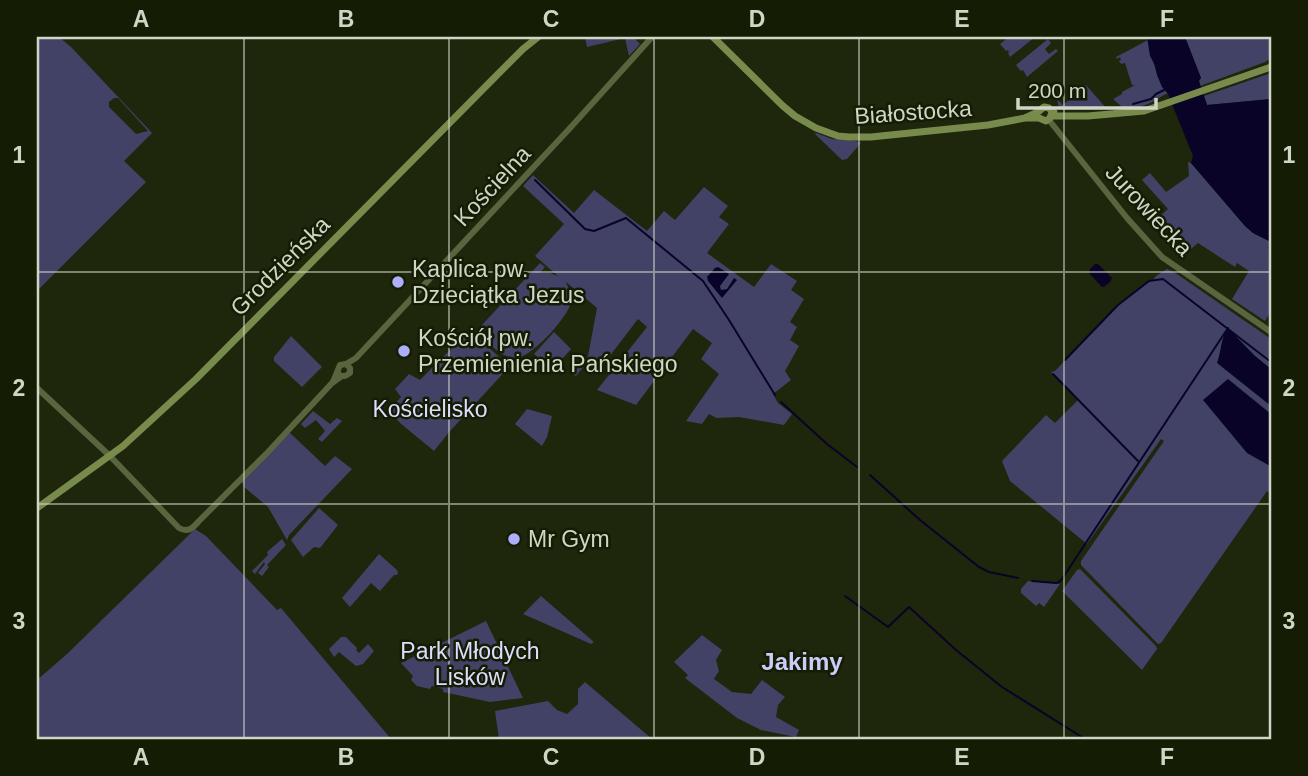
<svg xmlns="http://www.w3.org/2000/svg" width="1308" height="776" font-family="Arial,sans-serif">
  <rect width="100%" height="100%" fill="#1e260c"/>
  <!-- green -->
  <g fill="#424266" fill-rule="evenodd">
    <path d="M37 37H59L71 47 152 133 124 161 146 182 37 291ZM114 98H118L148 131 136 134 109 107V102Z"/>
    <polygon points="585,37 636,37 635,39 640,44 629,56 625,38 587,47"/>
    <polygon points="1009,37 1035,37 1010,57 1008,53 1009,52 1008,50 1006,51 1000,44"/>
    <polygon points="1185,37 1271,37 1271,58 1265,62 1200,86 1199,81 1201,78"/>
    <polygon points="1048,39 1051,43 1045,49 1049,54 1056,49 1058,51 1027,77 1023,70 1021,71 1016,65"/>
    <path d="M1148 40C1152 57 1156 80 1168 93 1161 96 1158 99 1152 102 1144 107 1131 108 1122 107L1113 99 1122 94V92L1135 85H1132L1125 63 1121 64 1119 61 1121 60 1120 57 1117 59 1116 57Z"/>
    <polygon points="1271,73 1271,99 1207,105 1204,96"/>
    <polygon points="1086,85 1106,108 1104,109 1059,108 1057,99 1063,105"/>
    <polygon points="816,133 832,139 856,141 861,143 847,159 842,160 815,134"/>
    <polygon points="1188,162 1191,163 1245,226 1253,233 1271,242 1268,248 1271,249 1271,311 1265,321 1232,299 1249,271 1237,263 1235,267 1198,243 1191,249 1160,216 1168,209 1142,180 1150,173 1166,192 1189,176"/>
    <path d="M533 175 574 213 594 190 647 231 664 211 675 220 704 187 728 206 719 217 729 224 707 253 754 287 771 264 797 281 791 290 804 299 790 322 797 327 790 340 799 346 785 371 791 380 773 394 778 403 792 414 784 425 739 417 716 418 709 414 702 424 686 421 719 374 701 359 712 343 693 329 636 405 597 390 647 327 638 319 606 361 601 356 595 363 590 359 576 376 572 374 588 356 597 308 566 282C568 288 572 294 571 302 569 316 534 354 520 357 512 359 505 356 499 352 490 346 488 338 488 328L484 332 480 327 540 263 545 267 540 273H550L558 276 535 256 564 224 523 186Z"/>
    <polygon points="1167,269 1174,272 1271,339 1271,495 1267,491 1161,643 1158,644 1081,565 1081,561 1164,441 1161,439 1087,544 1010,481 1002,461 1046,415 1055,423 1078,400 1051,372 1055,371 1118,305 1149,281 1153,280 1156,276"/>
    <polygon points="469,331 510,366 450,431 434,451 400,423 389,410 401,397 395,389 409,374 420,380"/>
    <polygon points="554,332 571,349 552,370 534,354"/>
    <polygon points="291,336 322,367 302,387 274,361 274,357"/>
    <polygon points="527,409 552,416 547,437 542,446 515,424"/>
    <polygon points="313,411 330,424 337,418 342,421 322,442 318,439 325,431 316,420 305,428 301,424"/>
    <polygon points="288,431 325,466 335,456 352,469 289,535 287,540 268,507 244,487 241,480"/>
    <polygon points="319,508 338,525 320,548 314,547 303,557 291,540"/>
    <polygon points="195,529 206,536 277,610 281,608 391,739 37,739 37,680 67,654"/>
    <polygon points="282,539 286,545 267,565 269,567 262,576 258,573 265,564 264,562 255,574 252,571 268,555 267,552"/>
    <polygon points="379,554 397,570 398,573 397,575 394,575 380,591 371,583 350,607 342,598"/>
    <polygon points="1080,569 1156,646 1157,649 1142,670 1062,591 1077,570"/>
    <polygon points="1028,581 1060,584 1044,607 1039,603 1036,606 1021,593 1021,589"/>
    <polygon points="541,596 594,642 591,644 523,614"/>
    <polygon points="486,621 523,698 490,702 443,692 443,689 432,686 430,689 417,686 411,680 413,676 401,663"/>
    <polygon points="702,635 722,650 716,660 719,671 714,679 732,692 751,694 762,680 785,697 778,705 776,717 799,730 796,737 761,730 737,718 685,678 688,675 674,662"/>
    <polygon points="341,637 346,637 357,648 356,650 359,653 368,644 374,651 363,664 356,666 339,652 334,657 329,649"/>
    <polygon points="585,682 652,739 499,739 495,711 548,701 557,710 567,714 578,704 578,689"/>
  </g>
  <!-- water -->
  <g fill="#090327">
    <polygon points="1147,37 1185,37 1201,78 1199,81 1207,105 1271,99 1271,242 1253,233 1245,226 1191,163 1193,156 1168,94 1162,87 1157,75 1155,65 1150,56"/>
    <polygon points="1095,264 1098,264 1112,278 1110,282 1104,287 1102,287 1089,273 1090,269"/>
    <polygon points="718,267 729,274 720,286 721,290 727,289 734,278 737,280 722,298 708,281 707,277 715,268"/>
    <path d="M1228 328 1254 355 1271 369V406L1217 363C1222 349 1220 340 1228 328Z"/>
    <polygon points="1228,379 1271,414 1270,466 1247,453 1203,400"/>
  </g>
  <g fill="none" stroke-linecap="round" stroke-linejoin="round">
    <!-- stream -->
    <g stroke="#090327" stroke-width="2">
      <polyline points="1133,104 1151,99 1156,94 1164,90"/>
      <polyline points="535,180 585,229 594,231 626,218 703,281 729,320 775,395"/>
      <polyline points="1065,360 1118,305 1149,281 1163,279 1271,362"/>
      <polyline points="1053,374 1138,461"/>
      <polyline points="781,402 827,444 857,467"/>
      <polyline points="870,475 920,520 979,567 989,572 1018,578"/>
      <polyline points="1032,581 1056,583 1059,582 1062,579 1228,328"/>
      <polyline points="845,596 888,627 909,607 956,650 1002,687 1085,739"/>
    </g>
    <!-- tertiary -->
    <g stroke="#59653f" stroke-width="6">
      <polyline points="1049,120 1127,218 1162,257 1271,332"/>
      <polyline points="346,364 356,358 571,127 652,37"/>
      <polyline points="333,382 340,365 346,364 350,368 350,373 345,376 340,376 338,373"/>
      <path d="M37 388 110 456 179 528C188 533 193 528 199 521L268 452 332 383 342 376"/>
    </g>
    <!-- secondary -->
    <g stroke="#788b4c" stroke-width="7">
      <polyline points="713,37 783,106 795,116 816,128 838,136 849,137 871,137 988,125 1025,118 1039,118 1046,121 1050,118 1052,112"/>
      <polyline points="1051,116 1088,116 1144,111 1271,67"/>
      <polyline points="1027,117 1038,112 1044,107 1049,108 1052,112 1054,112"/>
      <polyline points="37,508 123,446 196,379 498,74 523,49 538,37"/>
    </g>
  </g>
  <!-- grid -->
  <path fill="none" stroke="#d0d6c6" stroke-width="2" stroke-opacity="0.55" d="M244 37V739M449 37V739M654 37V739M859 37V739M1064 37V739M37 272H1271M37 504H1271"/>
  <!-- markers -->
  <g fill="#adaffb" stroke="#151c04" stroke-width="2.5">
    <circle cx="398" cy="282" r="7"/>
    <circle cx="404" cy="351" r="7"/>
    <circle cx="514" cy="539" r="7"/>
  </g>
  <g text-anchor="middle" stroke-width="5" stroke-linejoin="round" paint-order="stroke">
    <!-- street labels -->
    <g font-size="23" fill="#d0d6c6" stroke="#151c04">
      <text transform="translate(913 112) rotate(-4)" y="8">Białostocka</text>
      <text transform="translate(492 186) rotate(-47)" y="8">Kościelna</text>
      <text transform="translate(1149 210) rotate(47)" y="8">Jurowiecka</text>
      <text transform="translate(280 266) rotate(-45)" y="8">Grodzieńska</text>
    </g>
    <!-- poi labels -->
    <g font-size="23" fill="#d0d6c6" stroke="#151c04" text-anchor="start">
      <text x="412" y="277">Kaplica pw.<tspan x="412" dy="26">Dzieciątka Jezus</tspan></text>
      <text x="418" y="346">Kościół pw.<tspan x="418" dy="26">Przemienienia Pańskiego</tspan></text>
      <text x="528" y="547">Mr Gym</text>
    </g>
    <!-- park labels -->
    <g font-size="23" fill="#dddefd" stroke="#151c04">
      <text x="430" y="417">Kościelisko</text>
      <text x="470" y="659">Park Młodych<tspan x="470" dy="26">Lisków</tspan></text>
    </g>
    <!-- neighbourhood labels -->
    <g font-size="24" font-weight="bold" fill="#cbcdf9" stroke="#151c04">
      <text x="802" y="670">Jakimy</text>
    </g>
  </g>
  <!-- border -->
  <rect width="1308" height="776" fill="none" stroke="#151c04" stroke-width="77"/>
  <!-- scale -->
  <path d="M1018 98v10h138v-10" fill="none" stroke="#d0d6c6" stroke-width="3.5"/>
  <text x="1028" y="98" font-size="21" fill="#d0d6c6" stroke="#151c04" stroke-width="5" paint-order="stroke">200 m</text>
  <rect x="38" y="38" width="1232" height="700" fill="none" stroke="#d0d6c6" stroke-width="2.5"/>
  <g font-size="23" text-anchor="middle" font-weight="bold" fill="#d0d6c6">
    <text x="141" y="27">A</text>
    <text x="346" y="27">B</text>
    <text x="551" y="27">C</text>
    <text x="757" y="27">D</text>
    <text x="962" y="27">E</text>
    <text x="1167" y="27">F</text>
    <text x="19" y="163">1</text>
    <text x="1289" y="163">1</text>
    <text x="19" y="396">2</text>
    <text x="1289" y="396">2</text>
    <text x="19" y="629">3</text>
    <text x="1289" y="629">3</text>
    <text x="141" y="765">A</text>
    <text x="346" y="765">B</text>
    <text x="551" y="765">C</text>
    <text x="757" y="765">D</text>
    <text x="962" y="765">E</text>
    <text x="1167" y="765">F</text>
  </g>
</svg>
